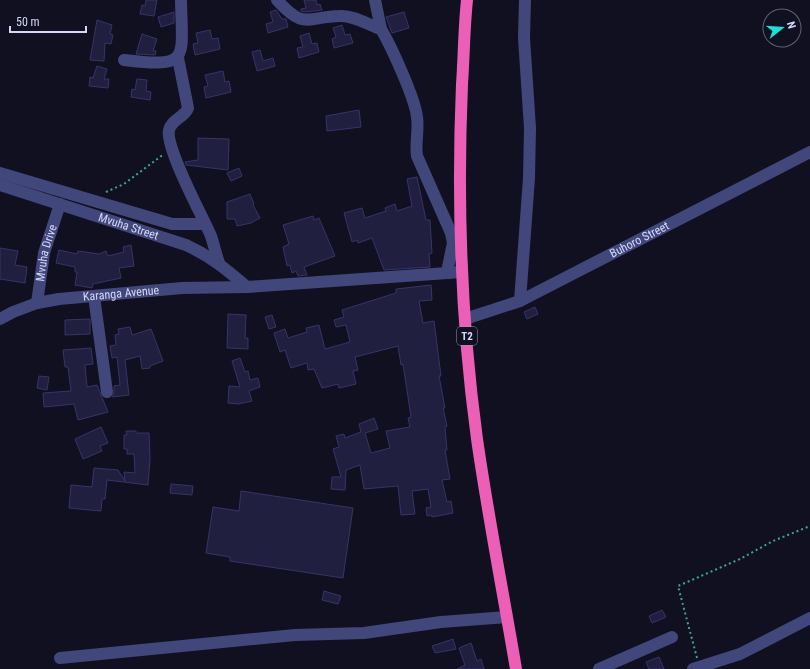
<svg xmlns="http://www.w3.org/2000/svg" width="810" height="669" font-family="'Roboto Condensed',sans-serif">
  <rect width="100%" height="100%" fill="#111021"/>
  <!-- building -->
  <g fill="#211f3f" stroke="#363468">
    <polygon points="146,0 157,0 154,16 140,14 142,5 145,6"/>
    <polygon points="304,0 316,0 317,5 320,4 322,10 306,12 301,11 301,9 306,8"/>
    <polygon points="276,10 282,19 286,19 288,27 268,33 266,24 273,22 270,12"/>
    <polygon points="174,12 174,23 161,27 158,17"/>
    <polygon points="404,12 409,28 392,33 386,17"/>
    <polygon points="97,20 112,25 110,34 113,35 111,44 105,43 104,61 90,60"/>
    <polygon points="342,25 345,35 350,34 353,43 334,48 332,39 336,37 333,28"/>
    <polygon points="210,30 212,39 218,38 220,49 195,55 193,44 198,43 196,33"/>
    <polygon points="309,33 312,44 317,43 319,52 299,58 297,48 303,47 300,36"/>
    <polygon points="142,34 157,39 153,51 156,51 155,55 136,54"/>
    <polygon points="260,50 263,61 273,58 275,66 257,71 252,52"/>
    <polygon points="97,66 107,69 104,79 109,79 108,88 89,86 90,77 93,78"/>
    <polygon points="223,71 225,82 229,81 231,92 206,98 204,87 208,86 205,75"/>
    <polygon points="137,79 147,80 146,91 151,92 150,100 131,97 132,89 135,90"/>
    <polygon points="359,110 361,127 327,131 326,116"/>
    <polygon points="198,138 229,139 228,170 186,165 185,162 198,160"/>
    <polygon points="239,168 242,176 231,181 227,173"/>
    <polygon points="417,177 426,220 430,220 432,253 429,254 430,267 384,270 372,238 358,243 357,240 352,242 344,213 362,208 365,218 386,211 385,208 395,204 397,211 412,206 407,179"/>
    <polygon points="250,194 254,204 253,205 260,218 251,223 237,226 235,219 227,219 227,202"/>
    <polygon points="313,216 314,220 319,218 335,256 304,267 307,275 298,276 296,271 292,273 290,265 287,266 283,247 289,244 283,225"/>
    <polygon points="131,245 134,266 119,268 121,278 93,284 92,288 75,285 77,272 75,272 75,267 56,263 59,250 77,254 78,251 99,254 106,251 108,256 124,252 123,247"/>
    <polygon points="0,248 18,251 15,265 27,267 25,283 0,279"/>
    <polygon points="431,285 432,300 419,301 423,323 434,321 441,376 439,376 445,408 443,408 447,426 445,427 447,450 445,450 450,479 442,480 447,502 451,501 453,513 432,517 431,515 427,516 426,508 431,507 428,489 412,491 415,514 401,515 398,486 364,489 360,465 346,470 345,490 331,489 332,477 341,477 333,449 339,447 336,436 344,434 345,438 361,432 359,424 374,418 378,429 365,433 371,453 390,448 386,431 410,427 408,418 411,417 403,364 401,365 398,346 355,357 358,370 353,371 356,384 339,388 338,384 322,388 314,369 308,370 307,363 291,368 285,350 280,352 274,333 285,329 288,338 307,332 306,328 319,325 325,349 350,342 346,325 336,327 334,320 344,317 342,310 396,293 396,289"/>
    <polygon points="535,307 538,314 527,319 524,312"/>
    <polygon points="228,314 246,315 245,338 248,338 248,349 227,348"/>
    <polygon points="272,315 276,327 269,329 265,317"/>
    <polygon points="90,319 90,334 65,335 65,320"/>
    <polygon points="130,327 132,335 151,329 163,361 150,366 150,368 142,369 140,356 125,360 129,395 112,397 114,394 114,386 120,385 117,357 112,358 110,346 116,345 115,335 119,334 118,329"/>
    <polygon points="91,348 93,364 85,365 87,387 97,385 108,412 78,420 74,404 44,407 43,393 71,391 68,367 65,367 63,350"/>
    <polygon points="240,358 245,372 248,371 250,380 258,378 260,387 249,391 252,401 238,404 228,403 229,386 240,387 232,361"/>
    <polygon points="39,376 49,377 47,390 37,388"/>
    <polygon points="101,427 108,443 100,446 102,451 83,459 75,439"/>
    <polygon points="126,431 136,431 136,433 149,433 150,459 148,485 107,480 105,499 102,499 101,511 69,508 71,485 92,487 94,468 118,470 125,481 124,472 135,473 134,454 127,454 127,449 124,449 124,435 127,435"/>
    <polygon points="171,484 193,486 192,495 170,493"/>
    <polygon points="241,491 353,508 343,578 230,561 230,557 206,553 213,507 239,511"/>
    <polygon points="324,591 341,596 338,604 322,600"/>
    <polygon points="662,610 666,617 652,623 649,616"/>
    <polygon points="453,639 456,649 435,653 432,646"/>
    <polygon points="471,643 477,661 481,659 484,669 457,669 465,665 459,648"/>
    <polygon points="659,657 664,669 649,669 646,662"/>
  </g>
  <g fill="none" stroke-linecap="round" stroke-linejoin="round">
    <!-- path -->
    <g stroke="#3da690" stroke-width="2" stroke-dasharray="2 3" stroke-linecap="butt">
      <polyline points="106,192 124,184 164,154"/>
      <polyline points="697,658 678,586 740,559 773,541 810,526"/>
    </g>
    <!-- minor -->
    <g stroke="#41477a" stroke-width="12">
      <path d="M277 0C304 30 306 17 340 16 353 15 369 25 381 29 391 46 415 98 417 117 419 130 415 143 417 156L451 233 453 243 447 272"/>
      <polyline points="375,0 381,29"/>
      <path d="M178 58 188 108C185 117 171 120 169 130 165 148 203 217 211 236 214 245 216 254 219 263"/>
      <path d="M124 60C191 68 182 60 181 0"/>
      <polyline points="0,173 172,224 205,224"/>
      <path id="s1" d="M0 185 186 245C210 256 226 269 247 287"/>
      <polyline points="94,296 107,392"/>
      <polyline points="520,301 529,178 530,128 524,38 525,0"/>
      <path id="s2" d="M37 303 44 253 60 204"/>
      <path id="s3" d="M0 319 13 312 37 303 59 299 182 288 247 287 462 272"/>
      <path id="s4" d="M465 319 520 301 810 152"/>
      <polyline points="60,658 295,635 364,633 441,622 507,617"/>
      <polyline points="599,669 672,637"/>
      <polyline points="693,669 740,654 810,618"/>
    </g>
    <!-- highway -->
    <path stroke="#eb5fb6" stroke-width="12" d="M467 0C464 28 464 56 462 84 457 202 461 322 477 439 488 516 503 592 516 669"/>
  </g>
  <g text-anchor="middle" stroke-width="3.5" stroke-linejoin="round" paint-order="stroke">
    <!-- shield labels -->
    <rect fill="#111021" stroke="#9a9bb9" stroke-width="1" x="457" y="327" width="20" height="18" rx="3"/>
    <g font-size="11" font-weight="bold" fill="#d5d7fa">
      <text x="467" y="340">T2</text>
    </g>
    <!-- street labels -->
    <g font-size="12" fill="#d5d7fa" stroke="#111021">
      <text dy="4" stroke="none"><textPath href="#s1" startOffset="135">Mvuha Street</textPath></text>
      <text dy="4" stroke="none"><textPath href="#s4" startOffset="192">Buhoro Street</textPath></text>
      <text dy="4" stroke="none"><textPath href="#s2" startOffset="51">Mvuha Drive</textPath></text>
      <text dy="4" stroke="none"><textPath href="#s3" startOffset="125">Karanga Avenue</textPath></text>
    </g>
  </g>
  <!-- north arrow -->
  <g transform="translate(782 28) rotate(73)"><circle r="19" fill="#111021" stroke="#5f6078"/>
  <path d="M0-3L7 15L0 10L-7 15Z" fill="#1cdfd6"/>
  <text y="-6" font-size="11" font-weight="bold" text-anchor="middle" fill="#d5d7fa">N</text>
  </g>
  <!-- scale -->
  <path d="M10 26v6h76v-6" fill="none" stroke="#d5d7fa" stroke-width="2"/>
  <text x="16" y="26" font-size="12" fill="#d5d7fa" stroke="#111021" stroke-width="3" paint-order="stroke">50 m</text>
</svg>
